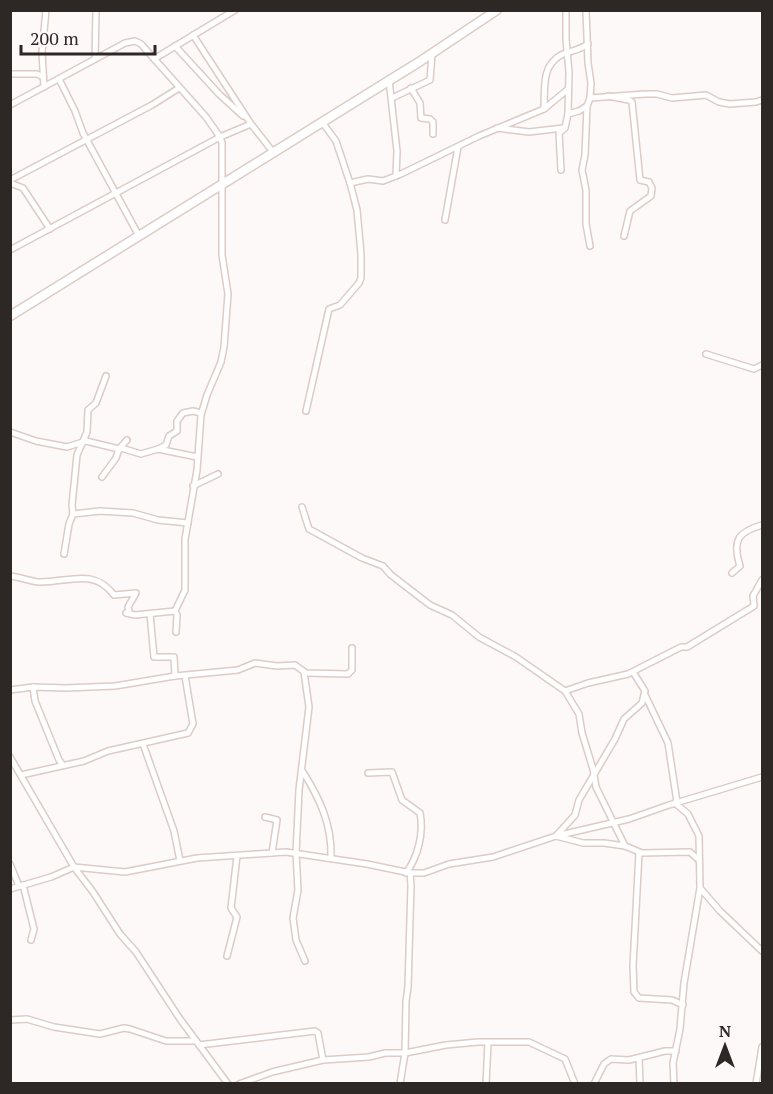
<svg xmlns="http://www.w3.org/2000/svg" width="773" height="1094" font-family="'PT Serif',serif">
  <rect width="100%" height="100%" fill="#fdf9f8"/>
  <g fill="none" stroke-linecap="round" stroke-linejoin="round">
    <defs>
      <g id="minor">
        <polyline points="586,10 588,63 591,83 590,98 587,106 585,155 582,170 586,190 586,224 590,246"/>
        <polyline points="193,35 251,124 273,152"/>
        <polyline points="175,46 219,94 243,116"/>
        <polyline points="95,59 96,10"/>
        <polyline points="154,59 235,10"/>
        <polyline points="10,74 37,74 43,77"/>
        <polyline points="59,79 75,111 83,133 139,236"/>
        <polyline points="389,80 397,151 396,176"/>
        <polyline points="44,87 42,52 46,10"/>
        <polyline points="411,88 420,103 421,118 430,119 433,122 433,134"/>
        <polyline points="608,96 629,100 632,102 640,180 649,182 652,188 651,196 630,211 624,236"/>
        <polyline points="392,98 430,80 432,54"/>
        <polyline points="590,98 645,94 657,94 672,98 706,95 719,102 730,104 756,102 762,100"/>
        <polyline points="10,105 125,43 135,41 141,44 206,117 220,137 222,143 222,255 228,294 224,347 221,362 207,395 201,415 197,470 185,539 185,590 175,611 177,615 176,632"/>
        <path d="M544 109C545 89 541 66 561 55 570 51 580 50 588 44"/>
        <polyline points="568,114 579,111 587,106"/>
        <polyline points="497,128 529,132 563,128"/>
        <polyline points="561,170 559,133 565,128 568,114 569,72 566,39 566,10"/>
        <polyline points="10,180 152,105 179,88"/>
        <polyline points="10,183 23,188 50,229"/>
        <polyline points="350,183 368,179 383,181 401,174 479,136 544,109 567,90"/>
        <polyline points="445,220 458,147"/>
        <polyline points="10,250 220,137 251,124"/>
        <polyline points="706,354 754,369 762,365"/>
        <polyline points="306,411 329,309 340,305 359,283 361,278 361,254 357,210 350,183 336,141 322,122"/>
        <polyline points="10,432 36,441 67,447 86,441 119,449 127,440"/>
        <polyline points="121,448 141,454 158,449 197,457"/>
        <polyline points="158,449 166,445 169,436 177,431 177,421 183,413 193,411 201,413"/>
        <polyline points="102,477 116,458 119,449"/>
        <polyline points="193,486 218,474"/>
        <polyline points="302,507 309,529 362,558 383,566 391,575 430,605 452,615 479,637 516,657 565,691 579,714 582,733 593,769 596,787 625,846"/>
        <polyline points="73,514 72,505 77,455 87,432 88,410 96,403 106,376"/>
        <polyline points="64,554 69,524 73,514 100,511 133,513 158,520 188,523"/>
        <path d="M732 573 740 566C732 540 738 532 762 525"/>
        <path d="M10 576C20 577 29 581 38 582 68 583 93 567 114 595L136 593 128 607 129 611 126 613 135 615 175 611"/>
        <polyline points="150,614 154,657 174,657 175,676"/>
        <polyline points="304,672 309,707 299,790 296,853 298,890 293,918 296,940 305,961"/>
        <polyline points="633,672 645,691 642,703 624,719 615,739 579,800 575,815 556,836 583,843 604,843 625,846 642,853 690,852 699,860"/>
        <polyline points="33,687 35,701 59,760 63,765"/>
        <polyline points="10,690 33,687 66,688 115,686 175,676 238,670 255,663 277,666 295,665 306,673 348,674 352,670 352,648"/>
        <polyline points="565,691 588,683 628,674 681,647 687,647 754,606 753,596 762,580"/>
        <polyline points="645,695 668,743 677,802"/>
        <polyline points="143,744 174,831 180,861"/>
        <polyline points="10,757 74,867 93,892 120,934 136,952 180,1019 228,1084"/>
        <path d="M303 772C320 799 332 825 331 857"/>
        <path d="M368 773 392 772 402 800 420 813C424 833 418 857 406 873"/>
        <polyline points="21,775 84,761 108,751 188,733 193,724 185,676"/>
        <polyline points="675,803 688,814 699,836 700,888 720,911 762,951"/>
        <polyline points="265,817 277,820 272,853"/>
        <polyline points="639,853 633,966 634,992 639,998 672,1000 683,1005"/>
        <polyline points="10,864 19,886"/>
        <polyline points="23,885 34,929 31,940"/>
        <polyline points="10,889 51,877 74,867 125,872 197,858 286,852 367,864 410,873 424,873 449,864 493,857 556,836 629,819 669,805 762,777"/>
        <polyline points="227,956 237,917 231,908 237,856"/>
        <polyline points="10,1020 27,1019 54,1027 100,1034 124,1028 130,1029 166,1041 196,1041"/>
        <polyline points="199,1045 315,1031 318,1033 323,1060"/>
        <polyline points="639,1058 640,1084"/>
        <polyline points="239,1084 272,1072 323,1060 369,1057 385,1053 405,1053 446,1045 478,1042 529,1042 565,1059 575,1084"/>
        <polyline points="400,1084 405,1053 406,1001 408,987 411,885 410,873"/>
        <polyline points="486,1084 488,1043"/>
        <polyline points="594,1084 604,1064 611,1059 629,1060 665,1051 676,1051"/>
        <polyline points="674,1084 673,1063 680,1029 684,983 700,888"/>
        <polyline points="756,1084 762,1047"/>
      </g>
      <polyline id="primary" points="10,316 419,62 497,10"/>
    </defs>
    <!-- minor casing -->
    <use href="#minor" stroke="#ddcbc6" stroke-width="8"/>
    <!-- primary casing -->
    <use href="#primary" stroke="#ddcbc6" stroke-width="11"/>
    <!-- minor -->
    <use href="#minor" stroke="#fff" stroke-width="5"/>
    <!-- primary -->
    <use href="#primary" stroke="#fff" stroke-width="8"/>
  </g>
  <!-- border -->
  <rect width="773" height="1094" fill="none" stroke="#2d2725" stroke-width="24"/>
  <!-- north arrow -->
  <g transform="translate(725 1046)" stroke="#fdf9f8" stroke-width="4.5" paint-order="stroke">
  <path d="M0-4.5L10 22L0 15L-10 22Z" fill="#2d2725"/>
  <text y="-9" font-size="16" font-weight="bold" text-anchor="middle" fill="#2d2725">N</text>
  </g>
  <!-- scale -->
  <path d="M21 45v9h134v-9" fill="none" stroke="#2d2725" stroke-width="3"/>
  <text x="30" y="45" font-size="18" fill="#2d2725" stroke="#fdf9f8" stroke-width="4.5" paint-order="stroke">200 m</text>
</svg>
